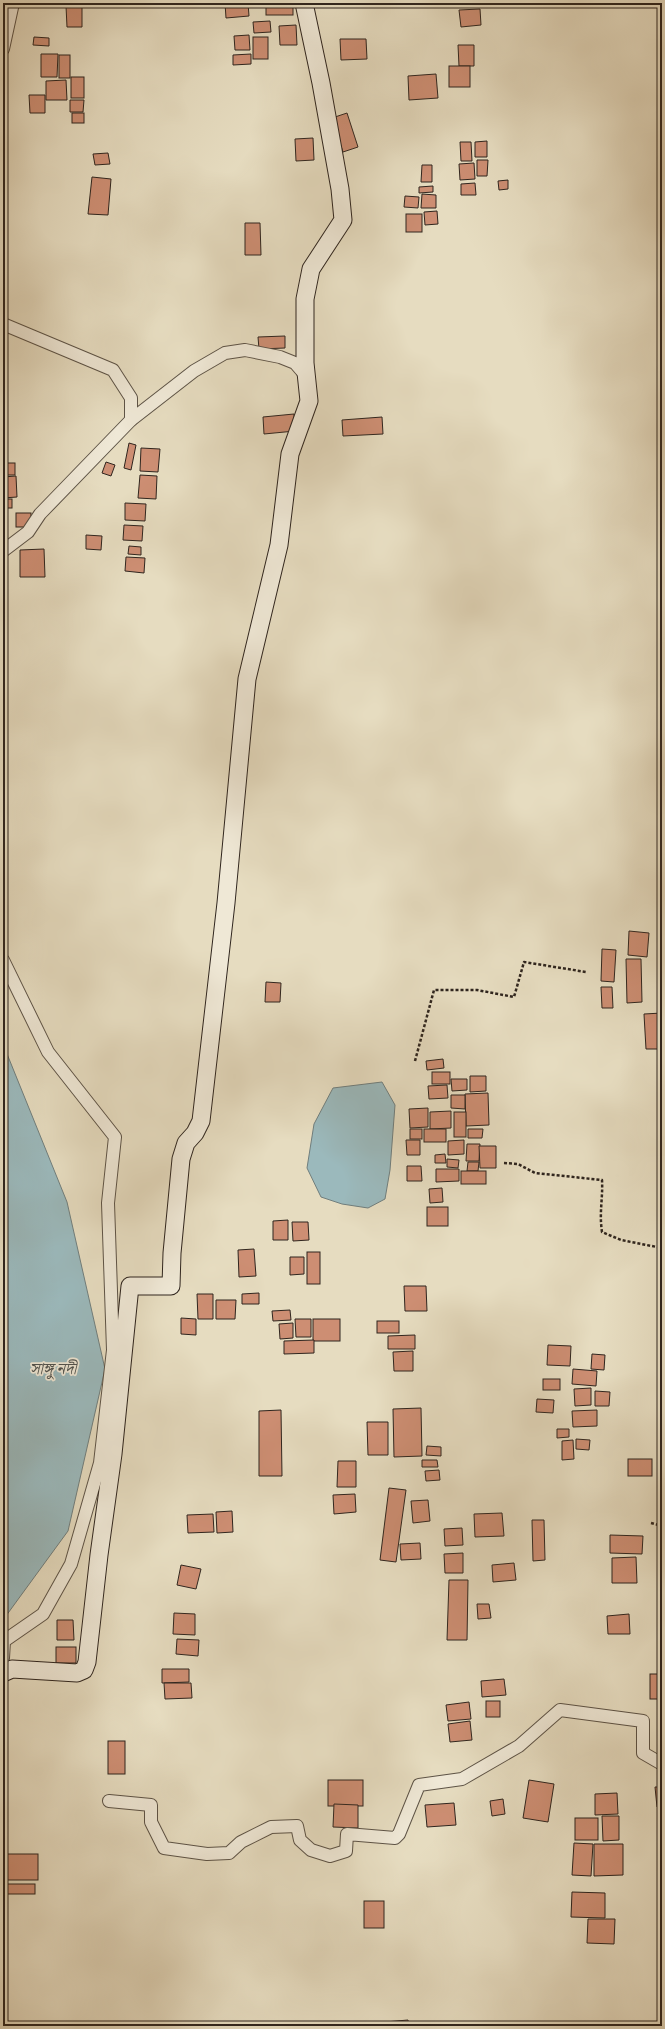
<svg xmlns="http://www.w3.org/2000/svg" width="665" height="2029" font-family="'Libre Bodoni','Noto Serif Bengali',serif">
  <rect width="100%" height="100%" fill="#e6dcc0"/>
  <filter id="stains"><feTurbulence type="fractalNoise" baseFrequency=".005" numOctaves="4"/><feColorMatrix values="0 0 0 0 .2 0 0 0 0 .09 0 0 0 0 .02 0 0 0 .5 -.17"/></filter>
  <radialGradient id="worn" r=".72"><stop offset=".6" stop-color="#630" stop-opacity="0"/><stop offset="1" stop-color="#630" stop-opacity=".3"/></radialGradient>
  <!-- water -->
  <g fill="#9bb9bc" stroke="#707e7d">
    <polygon points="3,1044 67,1202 105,1369 68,1531 3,1620"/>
    <polygon points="382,1082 395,1105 390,1170 385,1199 368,1208 342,1204 321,1197 307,1168 314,1124 333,1088"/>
  </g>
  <!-- building -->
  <g fill="#cd8e73" stroke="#2f251e">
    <polygon points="225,3 248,3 249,16 226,18"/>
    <rect x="266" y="3" width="27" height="12"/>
    <polygon points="485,3 503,3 504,7 485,7"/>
    <polygon points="82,5 82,27 67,27 66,6"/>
    <polygon points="480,9 481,25 461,27 459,10"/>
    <polygon points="270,21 271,32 254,33 253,22"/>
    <polygon points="296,25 297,45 280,45 279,26"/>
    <polygon points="249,35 250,50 235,50 234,36"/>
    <polygon points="34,37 49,38 49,46 33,45"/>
    <rect x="253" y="37" width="15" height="22"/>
    <polygon points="340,39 366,39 367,59 341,60"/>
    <polygon points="458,45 474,45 474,66 459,66"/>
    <polygon points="41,54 58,54 57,77 41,77"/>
    <polygon points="251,54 251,64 233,65 233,55"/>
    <rect x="59" y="55" width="11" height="23"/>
    <rect x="449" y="66" width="21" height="21"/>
    <polygon points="436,74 438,98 409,100 408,76"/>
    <rect x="71" y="77" width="13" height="21"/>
    <polygon points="66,80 67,100 46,100 46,81"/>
    <polygon points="29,95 45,95 45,113 30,113"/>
    <polygon points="70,100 84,100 83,112 70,112"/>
    <rect x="72" y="113" width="12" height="10"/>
    <polygon points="347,113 358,147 343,152 332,118"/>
    <polygon points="313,138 314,160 296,161 295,139"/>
    <polygon points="487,141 487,157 475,157 475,142"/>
    <polygon points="460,142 471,142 472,161 461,161"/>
    <polygon points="108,153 110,164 95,165 93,154"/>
    <polygon points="477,160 488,160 487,176 477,176"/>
    <polygon points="474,163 475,179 460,180 459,164"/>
    <polygon points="422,165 432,165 432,182 421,182"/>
    <polygon points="92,177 111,179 108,215 88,214"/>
    <polygon points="508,180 508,189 499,190 498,181"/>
    <polygon points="475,183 476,195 461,195 461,184"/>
    <polygon points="433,186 433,192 419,193 419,187"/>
    <polygon points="422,194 436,195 436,208 421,208"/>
    <polygon points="405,196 419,197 418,208 404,207"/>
    <polygon points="437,211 438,224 425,225 424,212"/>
    <rect x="406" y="214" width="16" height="18"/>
    <polygon points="245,223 260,223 261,255 245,255"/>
    <polygon points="285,336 285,348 259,349 258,337"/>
    <polygon points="294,414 295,431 264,434 263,417"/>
    <polygon points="382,417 383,434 343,436 342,420"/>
    <polygon points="129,443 136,445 131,470 124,468"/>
    <polygon points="141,448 160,449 158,472 140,471"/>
    <polygon points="106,462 115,465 111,476 102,473"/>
    <rect x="6" y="463" width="9" height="12"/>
    <polygon points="140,475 157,476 156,499 138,498"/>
    <polygon points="16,476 17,497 3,498 3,477"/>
    <rect x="3" y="499" width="9" height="9"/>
    <polygon points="125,503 146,504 145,521 125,520"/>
    <rect x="16" y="513" width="15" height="14"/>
    <polygon points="124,525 143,526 142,541 123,540"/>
    <polygon points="86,535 102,536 101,550 86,549"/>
    <polygon points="129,546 141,547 141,555 128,554"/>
    <polygon points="44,549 45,577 20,577 20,550"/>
    <polygon points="126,557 145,558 144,573 125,571"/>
    <polygon points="629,931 649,933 647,957 628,955"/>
    <polygon points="602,949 616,950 614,982 601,981"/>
    <polygon points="626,959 641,959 642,1002 627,1003"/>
    <polygon points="266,982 281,983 280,1002 265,1002"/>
    <polygon points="601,987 612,987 613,1008 602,1008"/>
    <polygon points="662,1013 662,1049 646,1049 644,1014"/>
    <polygon points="443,1059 444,1068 427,1070 426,1061"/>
    <rect x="432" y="1072" width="18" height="12"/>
    <polygon points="470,1076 486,1076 486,1091 470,1092"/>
    <polygon points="451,1079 467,1079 467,1090 452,1091"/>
    <polygon points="447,1085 448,1098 429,1099 428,1086"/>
    <polygon points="488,1093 489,1125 466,1126 465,1094"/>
    <polygon points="451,1095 465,1095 465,1109 451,1108"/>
    <polygon points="428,1108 428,1127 410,1128 409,1109"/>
    <polygon points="451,1111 451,1128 430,1129 430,1112"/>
    <rect x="454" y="1112" width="12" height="25"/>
    <rect x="410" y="1129" width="12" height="10"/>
    <rect x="424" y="1129" width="22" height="13"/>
    <polygon points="468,1129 483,1129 482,1138 468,1138"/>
    <polygon points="406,1140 420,1140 420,1155 407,1155"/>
    <polygon points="464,1140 464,1154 448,1155 448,1141"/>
    <polygon points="467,1144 480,1144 479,1161 466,1161"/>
    <polygon points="479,1146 496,1146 496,1168 480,1168"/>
    <polygon points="445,1154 446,1163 435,1163 435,1155"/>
    <polygon points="447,1159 459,1160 458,1168 447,1167"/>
    <polygon points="468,1162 479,1162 478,1171 467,1171"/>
    <polygon points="407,1166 421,1166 422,1181 407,1181"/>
    <polygon points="436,1169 459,1169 459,1181 436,1182"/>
    <rect x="461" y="1171" width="25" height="13"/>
    <polygon points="442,1188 443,1202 430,1203 429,1189"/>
    <rect x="427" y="1207" width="21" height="19"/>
    <polygon points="288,1220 288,1240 273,1240 273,1221"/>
    <polygon points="292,1222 308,1222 309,1240 293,1241"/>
    <polygon points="254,1249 256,1276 239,1277 238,1250"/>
    <rect x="307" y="1252" width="13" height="32"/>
    <polygon points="290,1257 304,1257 304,1274 290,1275"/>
    <polygon points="404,1286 426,1286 427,1311 405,1311"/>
    <polygon points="259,1293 259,1304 242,1304 242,1294"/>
    <polygon points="197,1294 213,1294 213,1319 198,1319"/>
    <polygon points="216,1300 236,1300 235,1319 216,1319"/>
    <polygon points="290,1310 291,1320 273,1321 272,1311"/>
    <polygon points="181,1318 196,1319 196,1335 181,1334"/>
    <polygon points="295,1319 311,1319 311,1337 296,1337"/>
    <rect x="313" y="1319" width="27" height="22"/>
    <rect x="377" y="1321" width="22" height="12"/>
    <polygon points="293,1323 293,1338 280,1339 279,1324"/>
    <polygon points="415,1335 415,1349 388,1349 388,1336"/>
    <polygon points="314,1340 314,1353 284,1354 284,1341"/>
    <polygon points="548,1345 571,1346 570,1366 547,1365"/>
    <polygon points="413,1351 413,1371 394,1371 393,1352"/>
    <polygon points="592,1354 605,1355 604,1370 591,1369"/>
    <polygon points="573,1369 597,1371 596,1386 572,1384"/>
    <rect x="543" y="1379" width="17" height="11"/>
    <polygon points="591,1388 591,1405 575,1406 574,1389"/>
    <polygon points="595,1391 610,1392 609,1406 595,1406"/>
    <polygon points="537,1399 554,1400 553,1413 536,1412"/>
    <polygon points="421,1408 422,1456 394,1457 393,1409"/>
    <polygon points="281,1410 282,1476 259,1476 259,1411"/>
    <polygon points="597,1410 597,1426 573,1427 572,1411"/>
    <polygon points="367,1422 388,1422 388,1455 368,1455"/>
    <polygon points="557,1429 569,1429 569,1437 557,1438"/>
    <polygon points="576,1439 590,1440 589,1450 576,1449"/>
    <polygon points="573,1440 574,1459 562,1460 562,1441"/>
    <polygon points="427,1446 441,1447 441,1456 426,1455"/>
    <rect x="628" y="1459" width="24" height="17"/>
    <polygon points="422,1460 437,1460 438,1467 422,1467"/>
    <polygon points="338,1461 356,1461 356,1487 337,1487"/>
    <polygon points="439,1470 440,1480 426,1481 425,1471"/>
    <polygon points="389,1488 406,1490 396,1562 380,1560"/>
    <polygon points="355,1494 356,1512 334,1514 333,1495"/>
    <polygon points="428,1500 430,1521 413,1523 411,1501"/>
    <polygon points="232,1511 233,1532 217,1533 216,1512"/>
    <polygon points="502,1513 504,1536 475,1537 474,1514"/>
    <polygon points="213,1514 214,1532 188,1533 187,1515"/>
    <polygon points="532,1520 544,1520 545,1560 533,1561"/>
    <polygon points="462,1528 463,1545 445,1546 444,1529"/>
    <polygon points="610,1535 643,1536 642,1554 610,1553"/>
    <polygon points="420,1543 421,1559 401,1560 400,1544"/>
    <polygon points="463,1553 463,1573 445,1573 444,1554"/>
    <polygon points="636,1557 637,1583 612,1583 612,1558"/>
    <polygon points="514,1563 516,1580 493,1582 492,1565"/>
    <polygon points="181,1565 201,1569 196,1589 177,1585"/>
    <polygon points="449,1580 468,1580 467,1640 447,1640"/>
    <polygon points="477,1604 489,1604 491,1618 478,1619"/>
    <polygon points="174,1613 195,1614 195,1635 173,1634"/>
    <polygon points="629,1614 630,1634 608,1634 607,1616"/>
    <polygon points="57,1620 73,1620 74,1640 57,1640"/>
    <polygon points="177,1639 199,1640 198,1656 176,1654"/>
    <rect x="56" y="1647" width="20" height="16"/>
    <polygon points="162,1669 189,1669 189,1682 162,1683"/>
    <rect x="650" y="1674" width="11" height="25"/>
    <polygon points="504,1679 506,1695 482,1697 481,1681"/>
    <polygon points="164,1683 191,1683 192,1698 165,1699"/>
    <rect x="486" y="1701" width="14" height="16"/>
    <polygon points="469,1702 471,1719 448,1721 446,1705"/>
    <polygon points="470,1721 472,1740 450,1742 448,1724"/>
    <rect x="108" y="1741" width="17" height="33"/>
    <rect x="328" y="1780" width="35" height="26"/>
    <polygon points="529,1780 554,1784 548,1822 523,1818"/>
    <polygon points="655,1787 662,1787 662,1806 657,1807"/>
    <polygon points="617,1793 618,1814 595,1815 595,1794"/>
    <polygon points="503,1799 505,1814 492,1816 490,1801"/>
    <polygon points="454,1803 456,1825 427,1827 425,1805"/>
    <polygon points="334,1804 358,1805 358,1828 333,1827"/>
    <polygon points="602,1816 619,1816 619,1840 603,1841"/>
    <rect x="575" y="1818" width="23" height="22"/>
    <polygon points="574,1843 593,1844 591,1876 572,1875"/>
    <polygon points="594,1844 623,1844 623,1875 594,1876"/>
    <rect x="4" y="1854" width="34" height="26"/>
    <rect x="6" y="1884" width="29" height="10"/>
    <polygon points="572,1892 605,1893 605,1918 571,1917"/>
    <rect x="364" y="1901" width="20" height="27"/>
    <polygon points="588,1919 615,1919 614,1944 587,1943"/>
    <polygon points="408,2020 409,2026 385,2026 385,2022"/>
  </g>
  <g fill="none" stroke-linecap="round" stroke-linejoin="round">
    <defs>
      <g id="street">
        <polyline points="3,49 13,3"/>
        <polyline points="3,324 113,370 131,398 131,420"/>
        <polyline points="3,551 28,532 40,514 131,420 194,371 225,353 245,350 280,357 295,363 307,377"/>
        <polyline points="3,960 48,1052 115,1137 108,1203 113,1350 100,1463 71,1564 43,1614 4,1641 3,1658"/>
        <polyline points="109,1801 151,1805 151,1822 164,1848 207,1854 229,1853 241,1842 271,1827 297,1826 300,1840 311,1850 330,1856 346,1851 347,1834 395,1838 399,1834 419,1785 462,1779 519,1746 560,1710 643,1721 643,1753 662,1764"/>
      </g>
      <polyline id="secondary" points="3,1673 12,1669 77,1673 84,1670 87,1662 99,1555 113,1454 130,1286 171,1286 172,1253 181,1159 186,1143 195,1133 201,1121 226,903 247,679 279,545 290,454 309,401 305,363 305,299 311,269 343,220 340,189 321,83 304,3"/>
    </defs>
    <!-- street casing -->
    <use href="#street" stroke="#5d5346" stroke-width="14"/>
    <!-- secondary casing -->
    <use href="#secondary" stroke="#2f251e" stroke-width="19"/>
    <!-- path -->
    <g stroke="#2f251e" stroke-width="2.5" stroke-dasharray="3 2" stroke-linecap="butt">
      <polyline points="415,1061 434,990 477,990 514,997 524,962 586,972"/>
      <path d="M504 1163 518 1164 535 1173 602 1180C603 1199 599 1212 602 1232L621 1240 662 1248"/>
      <polyline points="651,1523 662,1526"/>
    </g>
    <!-- street -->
    <use href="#street" stroke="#efe8d6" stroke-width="12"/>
    <!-- secondary -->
    <use href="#secondary" stroke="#efe8d6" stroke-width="17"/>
  </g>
  <g text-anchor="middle" stroke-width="3.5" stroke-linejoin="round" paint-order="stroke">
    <!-- water labels -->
    <g font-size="16" font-style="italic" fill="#4f514d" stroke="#efe8d6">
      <text x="53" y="1374">সাঙ্গু নদী</text>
    </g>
  </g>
  <!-- margin -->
  <rect width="665" height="2029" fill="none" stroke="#e6dcc0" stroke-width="16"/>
  <rect x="4" y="4" width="657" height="2021" fill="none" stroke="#2f251e" stroke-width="2"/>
  <rect x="8" y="8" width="649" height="2013" fill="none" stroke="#2f251e"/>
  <rect width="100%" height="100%" filter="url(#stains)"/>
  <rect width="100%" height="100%" fill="url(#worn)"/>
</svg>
